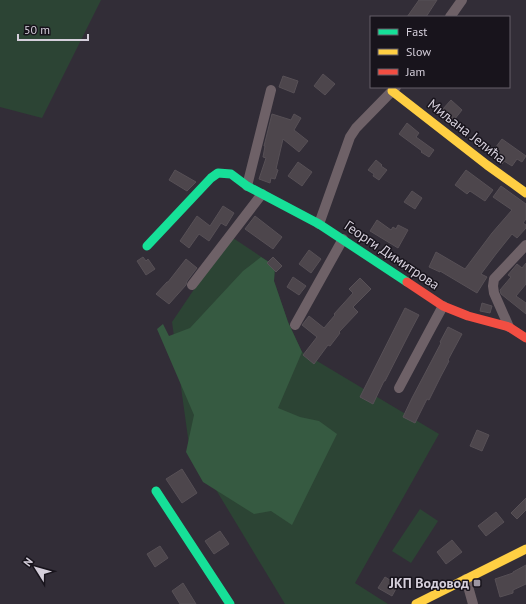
<svg xmlns="http://www.w3.org/2000/svg" width="526" height="604" font-family="'PT Sans',sans-serif">
  <rect width="100%" height="100%" fill="#322d37"/>
  <!-- green -->
  <g fill="#2c4434">
    <polygon points="0,0 101,0 42,118 0,107"/>
    <polygon points="230,236 275,266 274,281 288,322 302,352 439,434 355,583 388,604 285,604 189,445 172,322"/>
    <polygon points="420,509 438,521 411,563 392,551"/>
  </g>
  <!-- forest -->
  <polygon fill="#365a41" points="261,257 275,266 274,281 288,322 302,352 278,408 300,417 319,421 337,434 292,525 271,511 254,514 203,482 186,452 194,415 157,329 163,324 169,336 190,328 243,271"/>
  <!-- building -->
  <g fill="#4d464c" stroke="#575056">
    <polygon points="419,0 437,0 426,17 407,17"/>
    <polygon points="323,74 335,84 325,95 314,86"/>
    <polygon points="283,76 298,81 294,93 279,87"/>
    <polygon points="451,100 462,110 454,120 442,110"/>
    <polygon points="272,114 291,120 294,114 301,118 294,130 308,141 299,152 283,139 276,169 278,170 275,179 271,178 270,183 259,179 266,158 263,157 265,146 264,146"/>
    <polygon points="407,123 419,133 416,137 434,150 429,157 421,152 422,151 399,134"/>
    <polygon points="502,139 526,156 522,162 517,159 512,166 504,161 502,164 496,159 498,156 492,152"/>
    <polygon points="376,160 382,165 381,166 387,170 379,180 373,176 374,174 368,170"/>
    <polygon points="298,162 312,172 302,186 288,176"/>
    <polygon points="175,170 196,182 187,191 169,180"/>
    <polygon points="466,170 493,190 485,201 470,191 467,194 455,185"/>
    <polygon points="501,186 526,204 526,219 523,223 526,225 526,228 517,238 512,234 496,254 481,274 487,277 477,293 440,271 440,272 429,267 436,252 465,269 492,233 512,210 493,197"/>
    <polygon points="412,191 422,198 415,209 404,202"/>
    <polygon points="223,206 234,213 226,226 221,223 209,241 199,234 189,248 180,241 197,216 210,226"/>
    <polygon points="255,216 282,237 273,249 245,229"/>
    <polygon points="377,220 391,230 393,227 396,229 398,225 408,230 398,248 370,231"/>
    <polygon points="309,250 321,259 311,273 299,264"/>
    <polygon points="143,257 146,261 148,259 155,269 146,275 137,261"/>
    <polygon points="273,257 282,266 276,272 267,263"/>
    <polygon points="186,259 197,268 187,281 186,285 169,304 156,294 167,282 168,282"/>
    <polygon points="526,263 526,284 516,296 526,303 526,314 501,294 500,290 511,277 508,275 517,264 522,268"/>
    <polygon points="293,277 306,286 299,295 287,287"/>
    <polygon points="360,278 371,289 353,307 358,312 339,332 340,333 330,346 328,345 314,364 303,355 317,337 302,325 309,316 324,328 335,315 334,314 353,293 349,289"/>
    <polygon points="482,303 492,306 490,313 480,311"/>
    <polygon points="405,308 419,315 411,330 385,381 384,381 373,404 360,397"/>
    <polygon points="448,327 462,334 448,360 449,361 441,376 429,400 427,399 415,423 403,417 412,398 441,343 440,342"/>
    <polygon points="477,430 489,435 482,451 470,446"/>
    <polygon points="182,469 197,493 182,503 166,479"/>
    <polygon points="526,498 526,510 517,519 511,513"/>
    <polygon points="496,512 504,522 486,536 478,526"/>
    <polygon points="220,531 229,544 214,554 205,541"/>
    <polygon points="452,540 462,552 446,564 437,552"/>
    <polygon points="160,546 168,558 155,567 147,554"/>
    <polygon points="526,565 526,584 513,590 513,593 500,597 495,579 513,573 513,572"/>
    <polygon points="385,577 398,585 392,596 378,588"/>
    <polygon points="183,583 196,604 180,604 172,591"/>
  </g>
  <g fill="none" stroke-linecap="round" stroke-linejoin="round">
    <!-- street -->
    <g stroke="#6e6167" stroke-width="10">
      <polyline points="450,17 462,0"/>
      <polyline points="247,186 271,90"/>
      <polyline points="319,224 350,137 356,128 396,87"/>
      <polyline points="192,285 262,194"/>
      <polyline points="295,325 343,239"/>
      <polyline points="509,327 494,293 493,286 494,279 526,245"/>
      <polyline points="399,388 430,330 443,306"/>
      <polyline points="466,579 473,604"/>
    </g>
    <!-- fast -->
    <g stroke="#16e098" stroke-width="9">
      <polyline points="147,246 211,178 218,173 231,174 247,186 319,224 407,282"/>
      <polyline points="156,491 230,604"/>
    </g>
    <!-- slow -->
    <g stroke="#ffcf43" stroke-width="9">
      <polyline points="392,91 487,165 526,193"/>
      <polyline points="416,604 526,549"/>
    </g>
    <!-- jam -->
    <polyline stroke="#f24e42" stroke-width="9" points="407,282 443,306 468,316 509,327 526,338"/>
  </g>
  <!-- markers -->
  <rect fill="#9c96a2" stroke="#18141c" stroke-width="1.5" x="473" y="579" width="8" height="8" rx="2"/>
  <g text-anchor="middle" stroke-width="3" stroke-linejoin="round" paint-order="stroke">
    <!-- street labels -->
    <g font-size="14" fill="#d5cfdb" stroke="#18141c">
      <text transform="translate(467 131) rotate(38)" y="5">Миљана Јелића</text>
      <text transform="translate(392 255) rotate(34)" y="5">Георги Димитрова</text>
    </g>
    <!-- poi labels -->
    <g font-size="14" font-weight="bold" fill="#d5cfdb" stroke="#18141c" text-anchor="end">
      <text x="469" y="588">ЈКП Водовод</text>
    </g>
  </g>
  <!-- legend -->
  <rect x="370" y="16" width="140" height="72" fill="#18141c" stroke="#645f68"/>
  <rect x="378" y="29" width="20" height="6" fill="#16e098" stroke="#645f68"/>
  <text x="406" y="36" font-size="12" fill="#d5cfdb">Fast</text>
  <rect x="378" y="49" width="20" height="6" fill="#ffcf43" stroke="#645f68"/>
  <text x="406" y="56" font-size="12" fill="#d5cfdb">Slow</text>
  <rect x="378" y="69" width="20" height="6" fill="#f24e42" stroke="#645f68"/>
  <text x="406" y="76" font-size="12" fill="#d5cfdb">Jam</text>
  <!-- north arrow -->
  <g transform="translate(36 568) rotate(307)" stroke="#18141c" stroke-width="3" paint-order="stroke">
  <path d="M0-3L7 15L0 10L-7 15Z" fill="#d5cfdb"/>
  <text y="-6" font-size="11" font-weight="bold" text-anchor="middle" fill="#d5cfdb">N</text>
  </g>
  <!-- scale -->
  <path d="M18 34v6h70v-6" fill="none" stroke="#d5cfdb" stroke-width="2"/>
  <text x="24" y="34" font-size="12" fill="#d5cfdb" stroke="#18141c" stroke-width="3" paint-order="stroke">50 m</text>
</svg>
